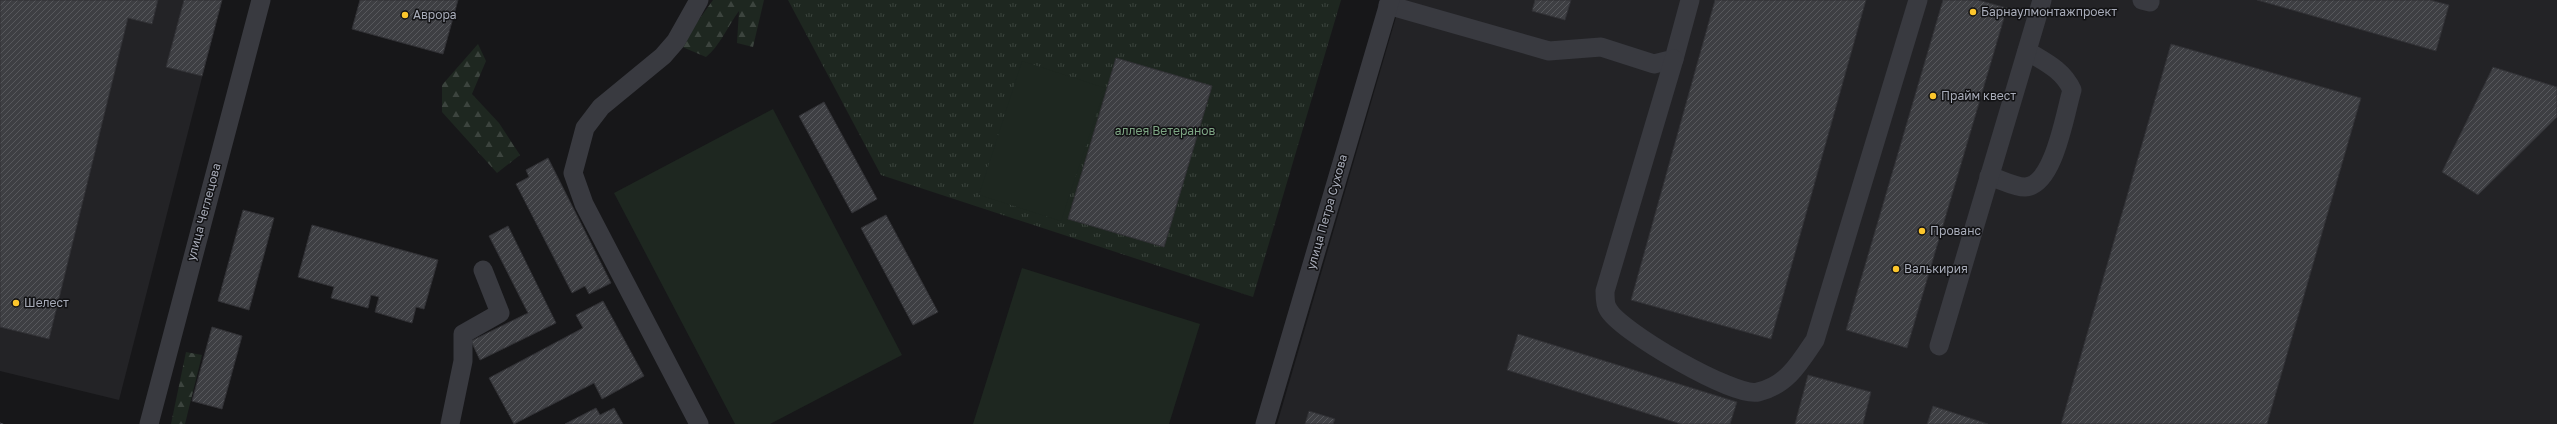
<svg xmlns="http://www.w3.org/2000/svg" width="2557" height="424" font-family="'Golos Text',sans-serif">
  <defs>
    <pattern id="forest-firs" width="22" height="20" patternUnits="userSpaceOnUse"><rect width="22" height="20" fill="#1e2720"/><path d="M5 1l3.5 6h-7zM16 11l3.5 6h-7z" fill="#3c443e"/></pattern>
    <pattern id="park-tufts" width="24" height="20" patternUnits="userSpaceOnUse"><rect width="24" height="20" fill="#1e2720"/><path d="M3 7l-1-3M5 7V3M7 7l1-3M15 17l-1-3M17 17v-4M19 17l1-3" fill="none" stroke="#3c443e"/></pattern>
    <pattern id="building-hatch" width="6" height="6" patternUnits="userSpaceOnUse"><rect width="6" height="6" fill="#3e3f43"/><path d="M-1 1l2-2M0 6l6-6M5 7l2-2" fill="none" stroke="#57585c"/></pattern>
  </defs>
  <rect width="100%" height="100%" fill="#171719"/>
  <!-- built -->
  <g fill="#232326">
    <polygon points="0,0 222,0 119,400 0,371"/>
    <polygon points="1401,0 2557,0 2557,424 1277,424"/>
  </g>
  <!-- forest -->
  <g fill="url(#forest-firs)">
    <path d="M713 0H764L753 47 737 43 739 11C728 26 719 47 706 57L680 46Z"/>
    <polygon points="478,44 486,61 472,94 499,123 520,155 497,173 442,112 442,85"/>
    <polygon points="186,352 202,355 185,424 171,424"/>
  </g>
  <!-- park -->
  <polygon fill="url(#park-tufts)" points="788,0 1341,0 1253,297 881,175"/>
  <!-- garden -->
  <g fill="#1e2720">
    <polygon points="1022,61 1105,88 1061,221 979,195"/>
    <polygon points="773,109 902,355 770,424 735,424 614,193"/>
    <polygon points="1022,268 1200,324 1169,424 973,424"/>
  </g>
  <!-- building -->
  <g fill="url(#building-hatch)" stroke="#313135">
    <polygon points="0,0 158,0 152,24 128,18 49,339 0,327"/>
    <polygon points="184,0 222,0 202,76 166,67"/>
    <polygon points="360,0 458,0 443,54 352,29"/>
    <polygon points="1535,0 1571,0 1565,20 1532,11"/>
    <polygon points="1715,0 1866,0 1771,339 1631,300"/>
    <polygon points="1943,0 1978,0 2007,8 1907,348 1846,330"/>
    <polygon points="2257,0 2430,0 2449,5 2436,51"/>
    <polygon points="2171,44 2361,98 2267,424 2061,424"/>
    <polygon points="1116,58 1212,86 1164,247 1068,219"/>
    <polygon points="2493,67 2557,87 2557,117 2478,195 2442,172"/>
    <polygon points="824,102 877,199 852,213 799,116"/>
    <polygon points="548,158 611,283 589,294 585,286 572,293 516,184 529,177 526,170"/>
    <polygon points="243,210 274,218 249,310 218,301"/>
    <polygon points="886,215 938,312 913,325 861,228"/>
    <polygon points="312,225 438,260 424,309 416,307 412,323 375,312 379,297 371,295 368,308 331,298 334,287 298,277"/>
    <polygon points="508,226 556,323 480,360 471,341 528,313 489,236"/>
    <polygon points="603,301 644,376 602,399 594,383 514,424 489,378 583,328 576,315"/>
    <polygon points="212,327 242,336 222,409 192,401"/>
    <polygon points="1518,334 1737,402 1730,424 1681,424 1507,370"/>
    <polygon points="1808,375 1871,392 1863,424 1795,424"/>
    <polygon points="1933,406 1988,424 1927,424"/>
    <polygon points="596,408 600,415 614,408 623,424 565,424"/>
    <polygon points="1309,411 1335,419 1333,424 1305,424"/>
  </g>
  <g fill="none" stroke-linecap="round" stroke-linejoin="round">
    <!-- minor -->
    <g stroke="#393a40" stroke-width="19">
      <polyline points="2142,0 2150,2 2150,0"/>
      <polyline points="1388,5 1549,51 1601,47 1654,64 1674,59 1690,0"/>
      <path d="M1674 59 1605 291C1605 296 1605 305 1608 309 1619 331 1735 398 1758 392 1787 385 1799 364 1815 340L1918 0"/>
      <path d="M1989 176C2000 179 2014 187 2025 187 2054 186 2065 113 2072 90 2063 70 2045 62 2027 51"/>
      <polyline points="1939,346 2042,0"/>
      <polyline points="149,424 261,0"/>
      <polyline points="450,424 463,361 463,334 500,313 483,270"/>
      <polyline points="699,424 584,204 573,173 585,128 601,107 663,56 676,41 699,0"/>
      <polyline points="1265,424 1390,0"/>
    </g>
    <!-- tram -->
    <polyline stroke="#4a4c53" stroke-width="1" points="0,423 3,424"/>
  </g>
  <!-- markers -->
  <g fill="#fcc62c" stroke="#121214" stroke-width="1.5">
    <circle cx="1973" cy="12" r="4"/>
    <circle cx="405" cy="15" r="4"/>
    <circle cx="1933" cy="96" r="4"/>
    <circle cx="1922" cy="231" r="4"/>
    <circle cx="1896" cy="269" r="4"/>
    <circle cx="16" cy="303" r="4"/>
  </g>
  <g text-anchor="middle" stroke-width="3" stroke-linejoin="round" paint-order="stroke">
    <!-- poi labels -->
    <g font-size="12" fill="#a8acb9" stroke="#121214" text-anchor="start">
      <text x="1981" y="16">Барнаулмонтажпроект</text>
      <text x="413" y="19">Аврора</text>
      <text x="1941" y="100">Прайм квест</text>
      <text x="1930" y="235">Прованс</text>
      <text x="1904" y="273">Валькирия</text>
      <text x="24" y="307">Шелест</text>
    </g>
    <!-- park labels -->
    <g font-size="12" fill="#7ea584" stroke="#121214">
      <text x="1165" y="135">аллея Ветеранов</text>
    </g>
    <!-- street labels -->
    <g font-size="12" fill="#a8acb9" stroke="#121214">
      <text transform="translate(204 212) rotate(-75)" y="4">улица Чеглецова</text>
      <text transform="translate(1327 212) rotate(-74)" y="4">улица Петра Сухова</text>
    </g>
  </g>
</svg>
